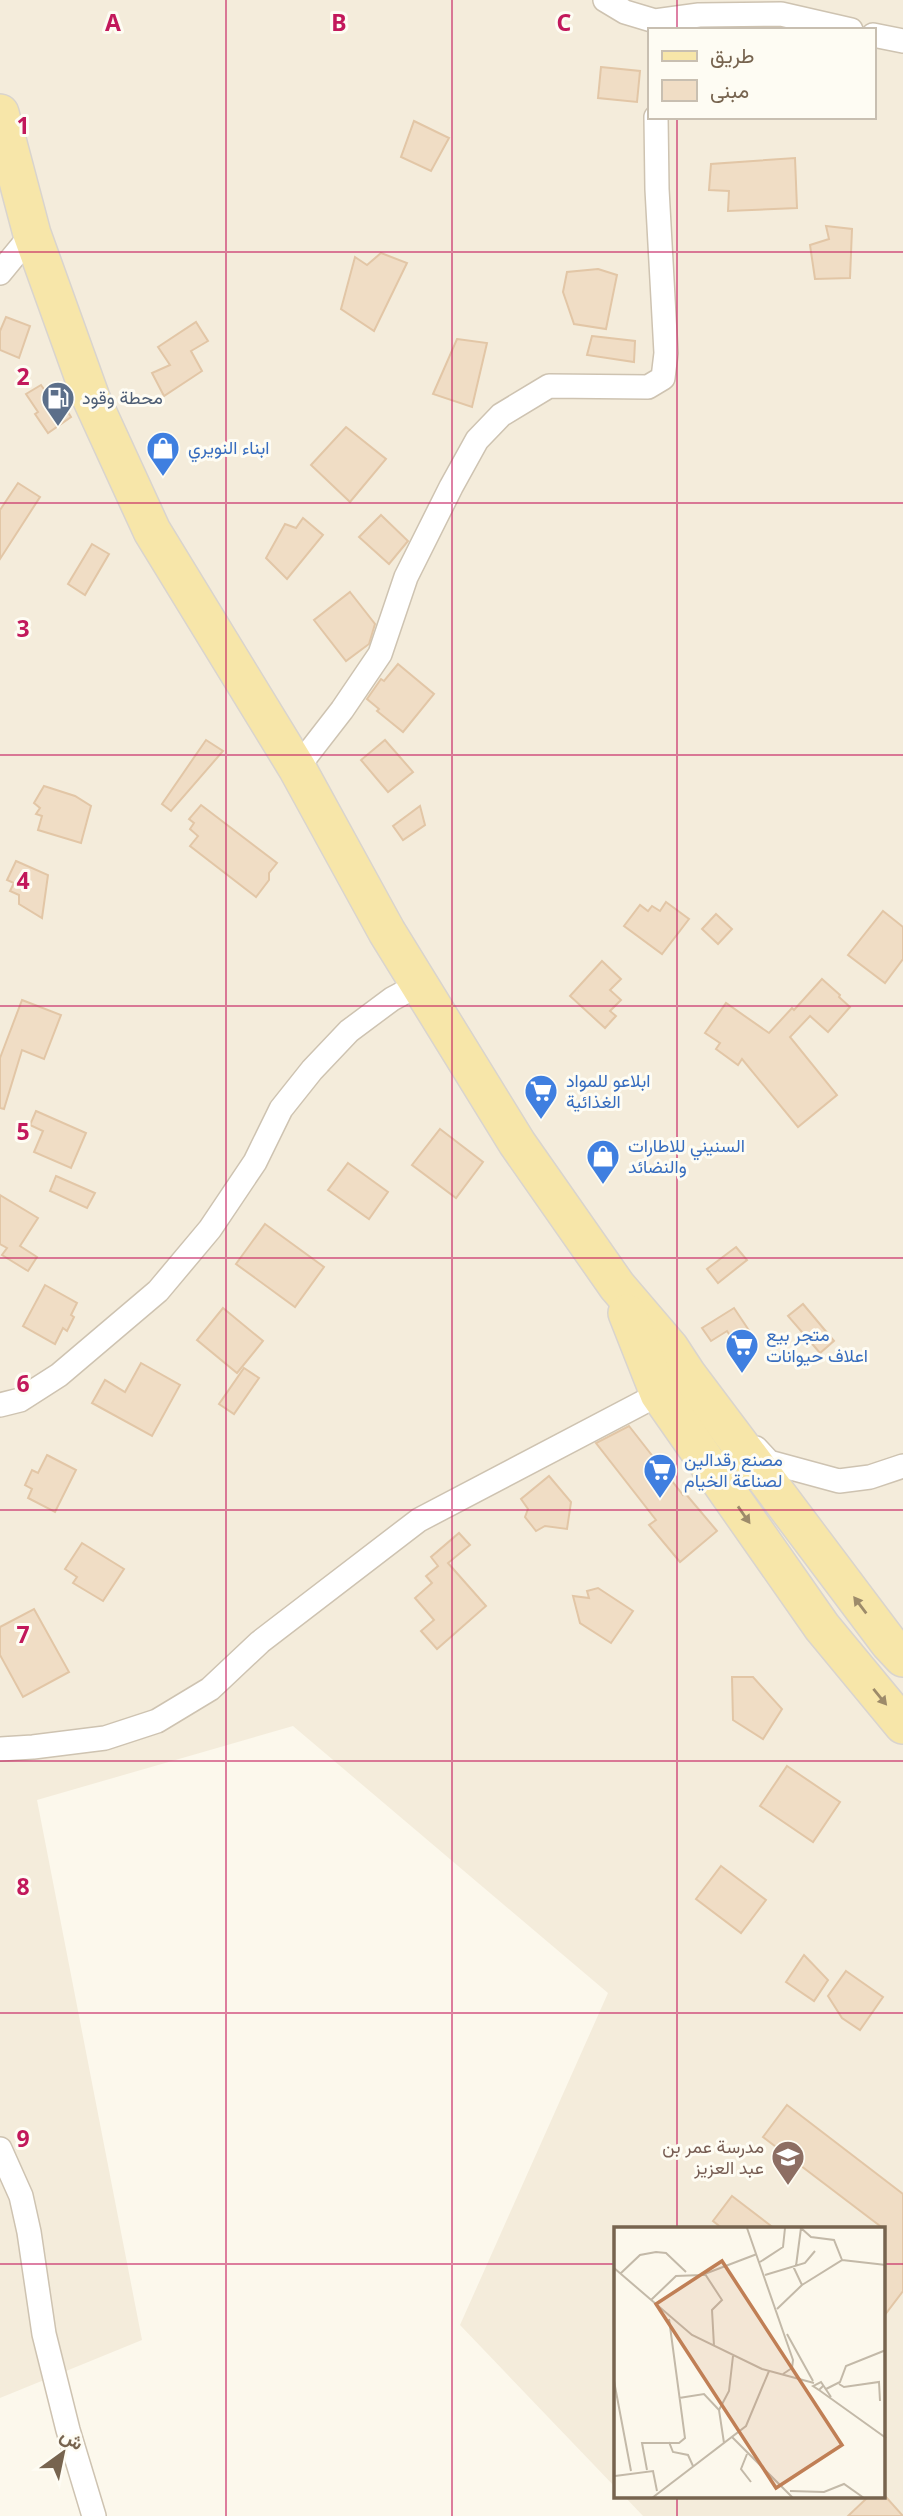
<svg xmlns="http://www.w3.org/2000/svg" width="903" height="2516" font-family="'Noto Sans',Vazirmatn,sans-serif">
  <rect width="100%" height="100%" fill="#fcf8ec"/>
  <!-- residential -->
  <path fill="#f4ecdb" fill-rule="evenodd" d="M0 0H903V2516H643L625 2497H884V2229H616V2488L460 2325 608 1993 293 1726 37 1800 142 2340 0 2398ZM649 30H873V117H649Z"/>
  <!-- building -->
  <g fill="#f0ddc5" stroke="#e2c6a6" stroke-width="2">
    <polygon points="601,67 640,71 637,102 598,98"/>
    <polygon points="414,121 449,138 431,171 401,157"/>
    <polygon points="795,158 797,208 728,211 729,191 709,190 711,164"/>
    <polygon points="826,226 852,229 850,278 815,279 810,245 829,239"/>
    <polygon points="381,253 407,263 374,331 341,309 355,257 367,265"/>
    <polygon points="598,269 617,275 606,329 574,324 563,292 567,272"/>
    <polygon points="6,317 30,326 19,358 0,350 0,331"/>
    <polygon points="196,322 208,341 191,351 202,371 164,396 152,373 170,365 158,347"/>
    <polygon points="592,336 635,341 634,362 587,355"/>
    <polygon points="457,339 487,343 472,407 433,394"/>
    <polygon points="41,385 53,402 59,398 71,417 48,433 35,414 38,412 26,394"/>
    <polygon points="346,427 386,459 350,502 311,465"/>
    <polygon points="18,483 40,497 0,559 0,510"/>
    <polygon points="381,515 408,541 389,564 359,537"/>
    <polygon points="303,518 323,535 287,579 266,558 285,524 296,528"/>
    <polygon points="92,544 109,554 85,595 68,584"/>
    <polygon points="350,592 375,624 369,644 346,661 314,620"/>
    <polygon points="398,664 434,694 403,732 377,711 379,709 367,699 381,679 384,681"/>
    <polygon points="206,740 223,751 171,811 162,804"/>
    <polygon points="385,740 413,772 388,792 361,760"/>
    <polygon points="44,786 75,796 91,806 81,843 38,830 42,816 36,814 40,808 34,803"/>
    <polygon points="201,805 277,863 269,873 269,880 256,897 190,846 198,836 190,829 194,823 189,819"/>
    <polygon points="420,806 425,825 403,840 393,826"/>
    <polygon points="16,861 48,875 42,918 19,904 19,895 10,891 14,883 7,880"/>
    <polygon points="666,902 689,919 662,954 624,926 640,905 648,911 652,906 660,911"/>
    <polygon points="883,911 903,927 903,959 885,983 848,955"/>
    <polygon points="716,914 732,929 718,944 702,929"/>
    <polygon points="602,961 621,979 610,990 621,1000 610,1011 616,1016 605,1028 570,996"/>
    <polygon points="822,979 840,995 839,997 850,1007 828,1032 810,1016 790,1037 837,1095 798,1127 742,1059 738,1065 716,1049 720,1043 705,1033 726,1003 769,1033 792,1008 794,1010"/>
    <polygon points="22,1000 61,1015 44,1059 22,1050 4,1109 0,1108 0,1058"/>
    <polygon points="36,1111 86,1133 71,1168 34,1152 43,1131 30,1125"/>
    <polygon points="440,1129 483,1162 456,1198 412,1165"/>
    <polygon points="348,1163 388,1192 369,1219 328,1190"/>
    <polygon points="56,1176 95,1193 87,1208 50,1191"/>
    <polygon points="0,1195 38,1218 20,1246 37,1257 28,1271 2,1255 7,1248 0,1244"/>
    <polygon points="265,1224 324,1267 295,1307 236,1264"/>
    <polygon points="736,1247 747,1260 718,1283 707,1269"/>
    <polygon points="45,1285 77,1303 71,1315 74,1317 67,1331 63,1328 55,1344 23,1326"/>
    <polygon points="803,1304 834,1341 820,1353 788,1316"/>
    <polygon points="223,1308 263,1341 237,1373 197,1340"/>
    <polygon points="734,1308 752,1335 736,1345 727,1331 711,1341 702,1328"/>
    <polygon points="141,1363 180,1385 152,1436 92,1403 105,1380 125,1392"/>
    <polygon points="244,1368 259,1378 234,1414 219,1404"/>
    <polygon points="629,1426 683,1495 685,1493 717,1531 680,1562 649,1525 656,1520 596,1443"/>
    <polygon points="47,1455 76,1470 55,1512 28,1498 32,1489 25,1485 32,1470 38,1473"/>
    <polygon points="549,1476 571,1502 567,1529 545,1526 536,1531 525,1517 528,1509 521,1499"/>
    <polygon points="459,1533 470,1545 448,1563 486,1606 437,1649 421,1631 434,1620 415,1598 432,1583 426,1576 438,1566 431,1557"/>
    <polygon points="82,1543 124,1569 103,1601 73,1583 77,1577 65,1569"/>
    <polygon points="598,1588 633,1611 611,1643 580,1623 573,1596 589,1598 587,1591"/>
    <polygon points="34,1609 69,1672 23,1697 0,1655 0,1627"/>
    <polygon points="732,1677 753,1677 782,1709 763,1739 733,1720"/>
    <polygon points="787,1766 840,1802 813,1842 760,1806"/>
    <polygon points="721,1866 766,1900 741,1933 696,1899"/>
    <polygon points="804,1955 828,1980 814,2001 786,1982"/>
    <polygon points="846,1971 883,1997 860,2030 842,2018 828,1996"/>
    <polygon points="787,2105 903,2194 903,2291 884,2316 884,2229 763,2137"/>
    <polygon points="732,2196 775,2229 723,2229 713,2221"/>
    <polygon points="868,2497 886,2497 903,2516 848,2516"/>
  </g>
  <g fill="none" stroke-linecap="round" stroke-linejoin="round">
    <defs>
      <g id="minor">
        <polyline points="605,0 625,12 655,21 699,15 781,14 851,30"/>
        <polyline points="873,35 903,41"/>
        <polyline points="0,273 32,234"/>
        <polyline points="297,768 342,710 380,654 406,577 451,487 477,440 501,415 549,386 648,387 663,378 666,353 657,189 656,117"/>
        <polyline points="0,1405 20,1400 59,1375 158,1291 210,1229 255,1162 281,1109 312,1070 349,1031 392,999 420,984"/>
        <polyline points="756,1448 769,1462 839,1481 870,1477 903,1466"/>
        <polyline points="0,1749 33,1747 105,1738 157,1721 210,1689 260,1642 419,1520 659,1394 662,1383"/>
        <polyline points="0,2149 21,2196 29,2232 44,2334 68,2430 94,2516"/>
      </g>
      <g id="primary">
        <polyline points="0,113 32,234 91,398 152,531 297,768 387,932 517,1143 617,1286 670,1348 687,1374 889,1643 903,1658"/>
        <polyline points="627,1313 659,1394 822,1627 903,1725"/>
      </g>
    </defs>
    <!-- minor casing -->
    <use href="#minor" stroke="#cec3b1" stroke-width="26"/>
    <!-- primary casing -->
    <use href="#primary" stroke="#d9d4ce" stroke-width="40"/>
    <!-- minor -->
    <use href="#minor" stroke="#fff" stroke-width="23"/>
    <!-- primary -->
    <use href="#primary" stroke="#f7e6a9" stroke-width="37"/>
  </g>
  <!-- one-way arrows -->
  <defs><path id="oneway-solid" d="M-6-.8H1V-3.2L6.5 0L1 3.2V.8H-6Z" transform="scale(1.75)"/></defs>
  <g fill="#9d8b6a">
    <use href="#oneway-solid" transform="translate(744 1515) rotate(55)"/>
    <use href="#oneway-solid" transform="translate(860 1605) rotate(-127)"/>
    <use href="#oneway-solid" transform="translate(880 1697) rotate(51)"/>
  </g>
  <!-- grid -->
  <path fill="none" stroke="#c2185b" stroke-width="2" stroke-opacity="0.55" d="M226 0V2516M452 0V2516M677 0V30M677 117V2229M0 252H903M0 503H903M0 755H903M0 1006H903M0 1258H903M0 1510H903M0 1761H903M0 2013H903M0 2264H616M884 2264H903M677 2497V2516"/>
  <!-- icons -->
  <defs>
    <symbol id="fuel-pin" viewBox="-11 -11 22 30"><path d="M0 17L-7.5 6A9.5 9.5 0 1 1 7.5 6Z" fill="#5c6f8a" stroke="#fefcf3"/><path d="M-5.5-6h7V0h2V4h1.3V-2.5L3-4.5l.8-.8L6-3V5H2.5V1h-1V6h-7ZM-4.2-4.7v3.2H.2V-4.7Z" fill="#fff"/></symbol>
    <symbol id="shop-pin" viewBox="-11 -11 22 30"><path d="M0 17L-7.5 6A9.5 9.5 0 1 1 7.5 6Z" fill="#3f7fe0" stroke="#fefcf3"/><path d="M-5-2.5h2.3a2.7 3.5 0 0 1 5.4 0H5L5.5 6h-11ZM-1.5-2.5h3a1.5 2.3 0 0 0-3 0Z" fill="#fff"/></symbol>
    <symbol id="supermarket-pin" viewBox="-11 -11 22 30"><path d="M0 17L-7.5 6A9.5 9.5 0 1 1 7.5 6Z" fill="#3f7fe0" stroke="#fefcf3"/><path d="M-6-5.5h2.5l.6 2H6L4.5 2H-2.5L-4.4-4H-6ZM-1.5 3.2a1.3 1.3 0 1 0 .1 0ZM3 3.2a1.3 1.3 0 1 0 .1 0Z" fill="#fff"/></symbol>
    <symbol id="school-pin" viewBox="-11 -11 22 30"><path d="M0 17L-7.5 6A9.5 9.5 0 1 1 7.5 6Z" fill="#8d6e63" stroke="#fefcf3"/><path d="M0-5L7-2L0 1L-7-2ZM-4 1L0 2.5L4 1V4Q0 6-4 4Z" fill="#fff"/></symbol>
  </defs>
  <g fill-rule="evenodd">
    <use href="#fuel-pin" x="39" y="379" width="38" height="52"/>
    <use href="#shop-pin" x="144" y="429" width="38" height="52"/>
    <use href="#supermarket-pin" x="522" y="1072" width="38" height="52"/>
    <use href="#shop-pin" x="584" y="1137" width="38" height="52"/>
    <use href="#supermarket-pin" x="723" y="1326" width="38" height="52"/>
    <use href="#supermarket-pin" x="641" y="1451" width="38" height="52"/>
    <use href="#school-pin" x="769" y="2138" width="38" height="52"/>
  </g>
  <g text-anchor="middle" stroke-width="6" stroke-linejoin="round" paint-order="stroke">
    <!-- service labels -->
    <g font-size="18" fill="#4e5e75" stroke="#fefcf3" text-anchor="start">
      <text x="82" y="404">محطة وقود</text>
    </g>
    <!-- shop labels -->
    <g font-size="18" fill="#366cbe" stroke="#fefcf3" text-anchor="start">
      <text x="188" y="454">ابناء النويري</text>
      <text x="566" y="1087">ابلاعو للمواد<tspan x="566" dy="21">الغذائية</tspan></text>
      <text x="628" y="1152">السنيني للاطارات<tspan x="628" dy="21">والنضائد</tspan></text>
      <text x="766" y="1341">متجر بيع<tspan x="766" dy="21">اعلاف حيوانات</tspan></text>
      <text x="684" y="1466">مصنع رقدالين<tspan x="684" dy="21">لصناعة الخيام</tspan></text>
    </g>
    <!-- education labels -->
    <g font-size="18" fill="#785e54" stroke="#fefcf3" text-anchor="end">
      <text x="764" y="2153">مدرسة عمر بن<tspan x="764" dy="21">عبد العزيز</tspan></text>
    </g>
  </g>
  <!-- overview -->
  <g transform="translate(614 2227)">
    <rect width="271" height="271" fill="#fcf8ec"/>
    <path fill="none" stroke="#c3b9a8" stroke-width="2" d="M133 1 179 133 178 141 169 147M187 1 197 10 220 13 228 33 188 58M228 33 272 38M146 35 169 20 171 1M182 39 187 1M0 41 78 108 148 142 200 156M7 46 26 28 42 25 52 26 72 45M91 47 108 73 98 83 100 119M151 48 191 36 201 24M37 73 62 49 88 48 143 27M163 82 188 58 179 39M173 107 199 154M0 154 17 244M225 157 230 160 265 155 266 174M209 159 205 163 199 159 207 155 217 170M212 162 226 155 232 139 272 123M205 163 272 211M65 171 90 167 105 183M118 210 179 271M55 215 59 225 74 228 79 239M110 216 105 183 115 164 119 129M133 227 127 242 137 255M33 243 28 216H65L71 211 55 92M1 249 39 244 43 264M176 264 210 265 230 257 250 271M38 271 132 199 155 144"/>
    <path fill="#c07f55" fill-opacity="0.15" stroke="#c07f55" stroke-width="3.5" d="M108 34 228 218 162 261 42 77Z"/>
    <rect width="271" height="271" fill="none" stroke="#77644f" stroke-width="3.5"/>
  </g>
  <g font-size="23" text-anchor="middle" font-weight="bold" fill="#c2185b" stroke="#fefcf3" stroke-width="6" stroke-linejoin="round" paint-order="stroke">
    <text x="113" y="31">A</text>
    <text x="339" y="31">B</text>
    <text x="564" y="31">C</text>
    <text x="23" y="134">1</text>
    <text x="23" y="385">2</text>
    <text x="23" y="637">3</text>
    <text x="23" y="889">4</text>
    <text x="23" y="1140">5</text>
    <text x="23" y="1392">6</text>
    <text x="23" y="1643">7</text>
    <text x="23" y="1895">8</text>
    <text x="23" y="2147">9</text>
  </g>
  <!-- legend -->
  <rect x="648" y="28" width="228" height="91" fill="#fefcf3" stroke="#c8bfb1" stroke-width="2"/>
  <rect x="662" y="51" width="35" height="10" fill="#f7e6a9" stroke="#c8bfb1" stroke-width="2"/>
  <text x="710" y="63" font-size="21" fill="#77644f">طريق</text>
  <rect x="662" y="80" width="35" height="21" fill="#f0ddc5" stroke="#c8bfb1" stroke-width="2"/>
  <text x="710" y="98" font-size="21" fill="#77644f">مبنى</text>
  <!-- north arrow -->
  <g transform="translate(63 2453) rotate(33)" stroke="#fefcf3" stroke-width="5" paint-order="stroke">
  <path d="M0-5L12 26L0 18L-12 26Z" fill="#77644f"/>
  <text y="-10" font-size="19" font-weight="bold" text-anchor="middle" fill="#77644f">ش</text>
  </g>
</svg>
